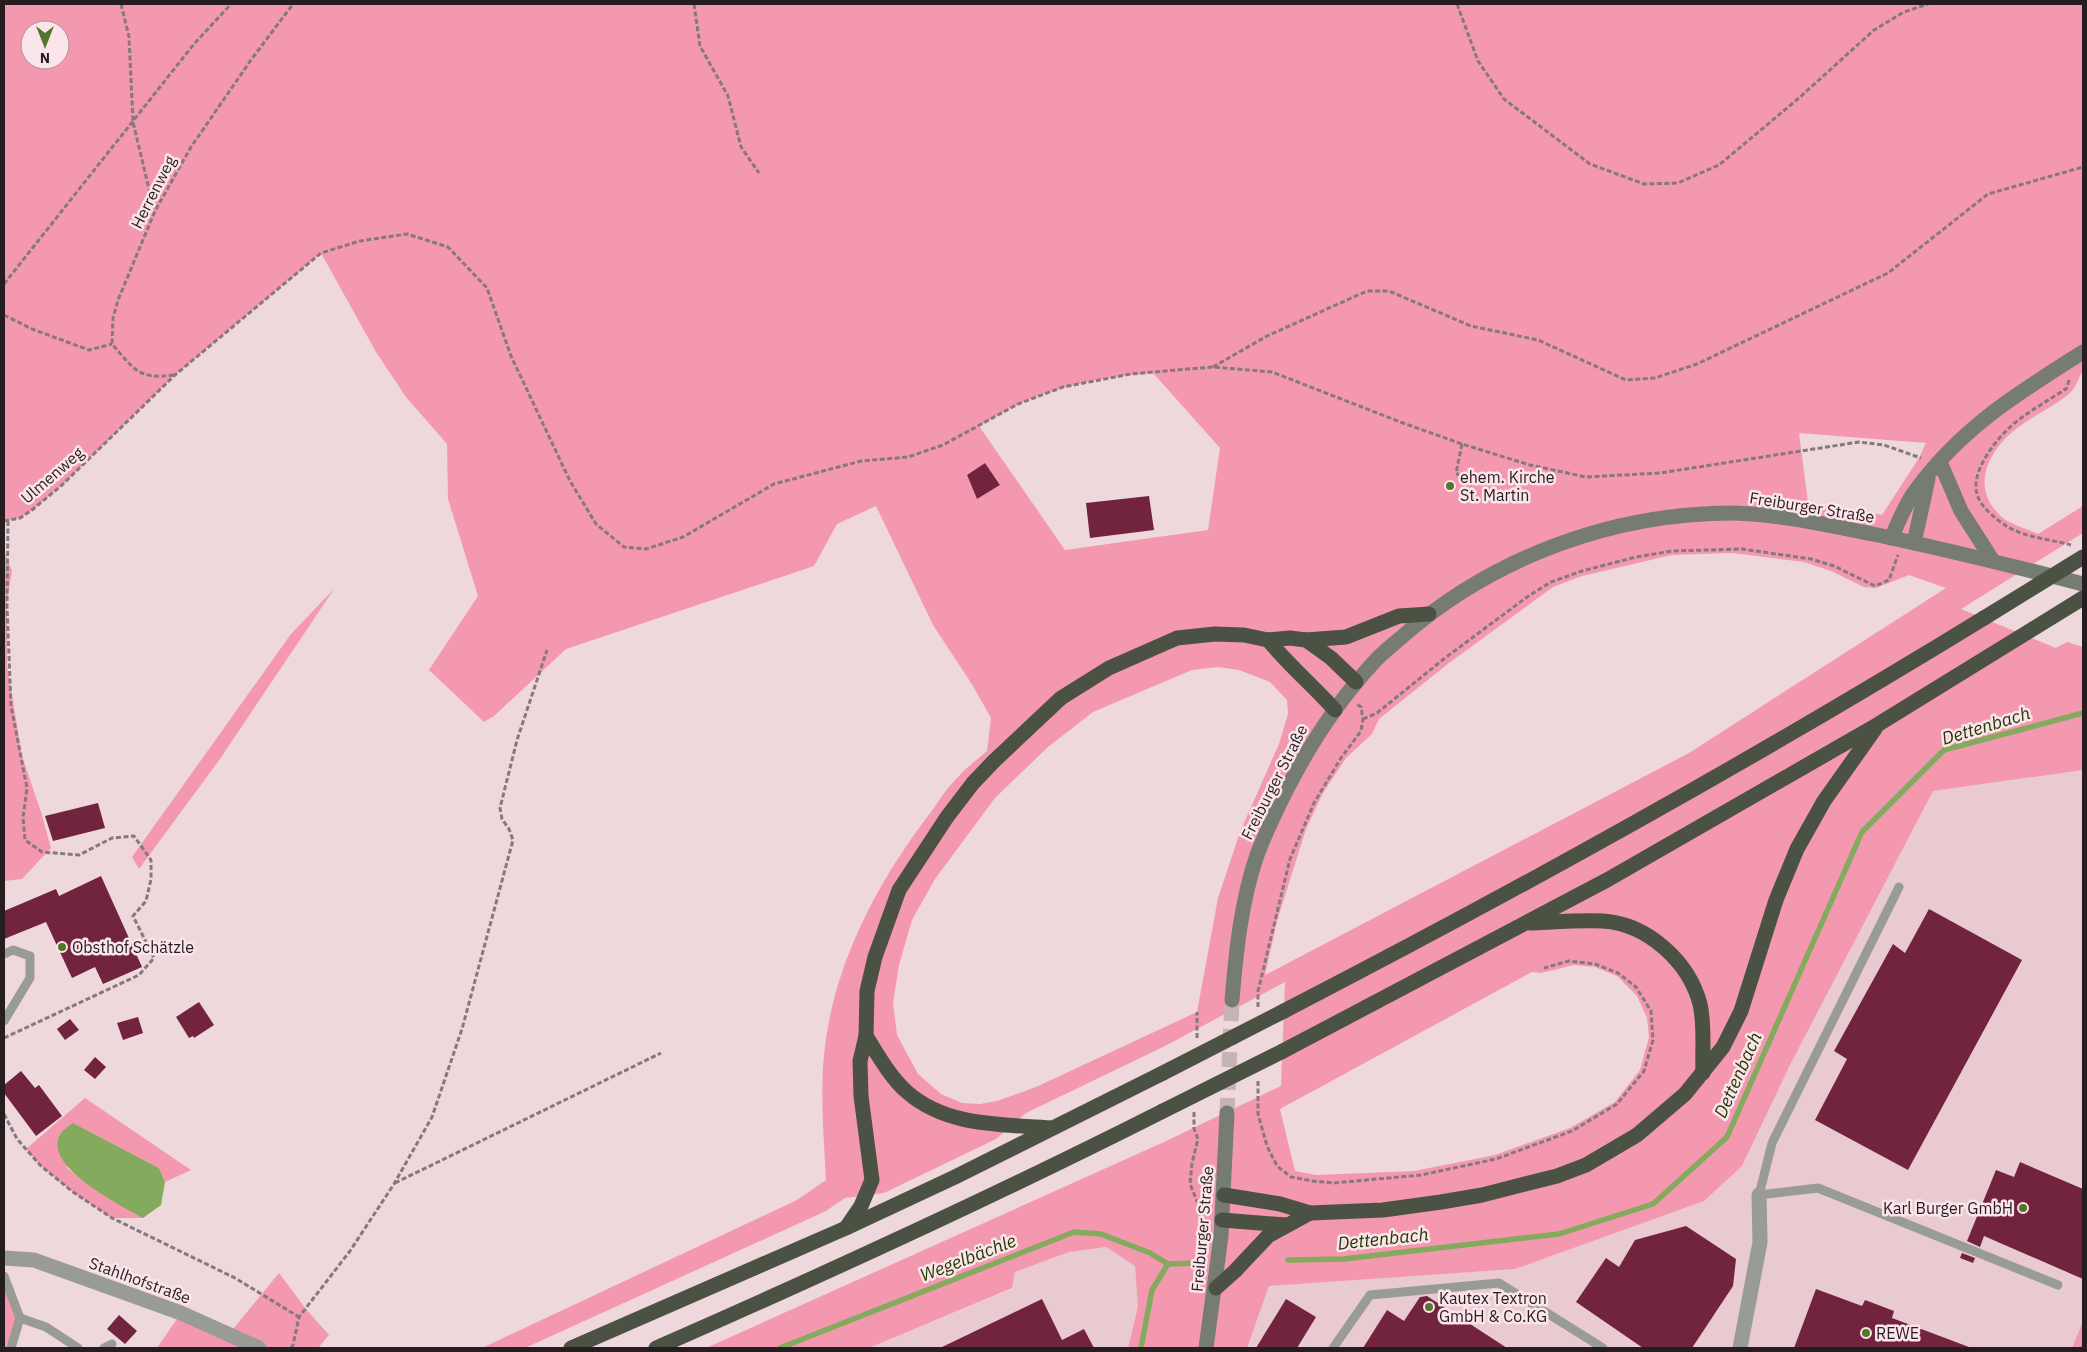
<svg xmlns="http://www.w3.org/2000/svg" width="2087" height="1352" font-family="'IBM Plex Sans',sans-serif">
  <rect width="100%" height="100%" fill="#eed8dc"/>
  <!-- built -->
  <g fill="#e9cad1">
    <polygon points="2083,770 2083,1321 2072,1348 1247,1348 1269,1286 1515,1269 1742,1166 1790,1065 1933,791"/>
    <polygon points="1106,1247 1135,1266 1138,1306 1128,1348 869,1348 1012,1289 1015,1272 1069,1252"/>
  </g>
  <!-- green -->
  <g fill="#f498b0" fill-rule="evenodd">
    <path d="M4 4H2083V370C2079 377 2076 387 2070 393 2052 408 2028 418 2010 434 1984 458 1972 491 2003 518 2012 525 2028 529 2038 534L2083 506V533L1961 609 2056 648 2067 642 2083 647V770L1933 791 1790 1065 1742 1166 1704 1201 1515 1269 1269 1286 1247 1348H1128L1138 1306 1135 1266 1106 1247 1069 1252 1015 1272 1012 1288 869 1348H706L1164 1142 1281 1086 1285 982 1163 1047 1026 1113 996 1139 884 1193 845 1198 826 1211 525 1348H482L797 1200 826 1180C824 1139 820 1096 824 1055 833 965 877 882 931 812 940 800 948 786 959 776 967 767 978 759 987 751L991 718 973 686 933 625 876 506 837 524 814 566 566 649 494 716 484 722 429 670 478 596 448 499 447 444 406 397 376 352 321 253 175 375 62 485 32 510 20 518 4 521ZM30 30H60V60H30ZM1153 373 1220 448 1208 530 1065 550 979 426C992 419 1005 410 1019 404 1060 385 1108 376 1153 373ZM1799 433 1926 443 1919 458 1882 515 1808 502ZM985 463 1000 485 977 499 967 475ZM1733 553 1804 562 1831 571 1864 587 1876 588 1909 575 1946 588 1689 753 1265 975 1277 921 1306 829 1323 793 1346 758 1372 734 1379 719 1449 663 1553 587 1582 576 1672 555ZM1218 667 1239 670 1270 682 1287 700 1288 714 1279 744 1240 832 1218 898 1197 1012 1036 1087 997 1101 980 1104 962 1103 941 1094 918 1074 897 1035 893 1003 899 965 912 920 935 879 995 798 1048 747 1093 712 1192 670ZM1574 965 1595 967 1617 976 1637 996 1647 1018 1649 1037 1640 1070 1615 1102 1570 1128 1495 1155 1414 1171 1316 1175 1295 1171 1280 1109 1532 972 1541 973Z"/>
    <polygon points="4,551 12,571 7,600 7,665 22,756 41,812 51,848 22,879 4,881"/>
    <polygon points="334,589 220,759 139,869 132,857 291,634"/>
    <polygon points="85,1098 191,1170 165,1182 159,1168 73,1123 67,1168 101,1194 143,1218 112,1218 73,1192 41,1166 26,1149"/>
    <polygon points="279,1273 306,1309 329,1335 318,1348 157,1348 181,1313 229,1334"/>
    <polygon points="4,1276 20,1318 11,1348 4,1348"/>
    <polygon points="2083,1321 2083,1348 2072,1348"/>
  </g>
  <!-- water -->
  <path fill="#84aa5d" d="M73 1123 159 1168 165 1182 161 1205 143 1218C123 1207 39 1165 61 1133 64 1129 69 1126 73 1123Z"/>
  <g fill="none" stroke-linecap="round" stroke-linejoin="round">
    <!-- stream -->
    <g stroke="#84aa5d" stroke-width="5.5">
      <polyline points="1288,1260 1344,1259 1559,1234 1653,1204 1727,1137 1862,832 1944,750 2083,713"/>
      <polyline points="1168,1264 1200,1263"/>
      <polyline points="780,1348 1074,1232 1101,1234 1150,1253 1168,1264"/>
      <polyline points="1141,1348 1152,1290 1168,1264"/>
    </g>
  </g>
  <!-- building -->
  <g fill="#72233e">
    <polygon points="985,463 1000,485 977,499 967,475"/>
    <polygon points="1149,496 1154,530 1090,538 1086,503"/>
    <polygon points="98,803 105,828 53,841 45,816"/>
    <polygon points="101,876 142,967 103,984 95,967 72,978 46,922 4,939 4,911 56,889 59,896"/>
    <polygon points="1929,909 2022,960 1908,1170 1815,1120 1847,1059 1834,1051 1893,944 1905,953"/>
    <polygon points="199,1002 214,1025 194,1038 193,1036 189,1038 176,1017"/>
    <polygon points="138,1017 143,1033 123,1040 117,1023"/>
    <polygon points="70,1019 79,1030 65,1040 57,1029"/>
    <polygon points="95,1057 106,1067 95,1079 84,1070"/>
    <polygon points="21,1071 35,1088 39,1085 62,1116 36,1136 4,1093 4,1085"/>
    <polygon points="2020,1162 2083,1189 2083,1279 1984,1236 1980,1247 1967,1241 1996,1170 2014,1177"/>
    <polygon points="1686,1226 1736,1259 1733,1286 1692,1348 1643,1348 1576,1302 1606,1258 1619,1267 1635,1240"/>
    <polygon points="1962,1253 1975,1258 1973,1263 1960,1258"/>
    <polygon points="1816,1289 1862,1306 1865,1300 1894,1311 1892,1318 1969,1347 1969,1348 1794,1348"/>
    <polygon points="1427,1296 1507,1348 1363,1348 1387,1310 1404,1321 1420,1297"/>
    <polygon points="1042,1299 1062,1340 1084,1329 1094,1348 940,1348"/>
    <polygon points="1286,1299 1316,1317 1297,1348 1256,1348"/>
    <polygon points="119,1315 137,1331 125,1344 107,1329"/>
  </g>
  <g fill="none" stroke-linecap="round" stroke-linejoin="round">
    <!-- secondary-tunnel -->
    <polyline stroke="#c6b3b6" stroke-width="15" stroke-dasharray="15 8" stroke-linecap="butt" points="1227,1113 1232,1000"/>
    <!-- path -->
    <g stroke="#86787b" stroke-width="3" stroke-dasharray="5 2.5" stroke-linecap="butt">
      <polyline points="121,4 129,37 133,122 154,210"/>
      <polyline points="694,4 700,46 728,96 741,147 759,173"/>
      <polyline points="1457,4 1478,61 1504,99 1590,164 1644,184 1678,183 1719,165 1799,98 1874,30 1904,12 1928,4"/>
      <polyline points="4,284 194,44 231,4"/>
      <polyline points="4,315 32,329 89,350 112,344"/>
      <polyline points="1213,367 1267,336 1367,291 1389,291 1471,326 1538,340 1626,380 1655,378 1697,364 1888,273 1988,194 2083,167"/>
      <path d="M174 375C138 380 134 369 112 344L113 318 118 300 155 211 191 147 251 60 293 4"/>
      <path d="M2069 380 2067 388C2048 401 2023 414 2007 430 1993 444 1971 472 1977 494 1980 507 1997 520 2008 527 2027 538 2050 539 2071 545"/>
      <polyline points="1462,444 1456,473 1474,487"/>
      <polyline points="4,521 20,518 32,510 62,485 175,375 321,253 360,241 407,234 448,247 487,288 511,356 570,481 596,524 624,547 646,549 683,537 774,484 861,461 908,457 943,445 1018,404 1063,387 1131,374 1188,369 1213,367 1272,372 1403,423 1462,444 1530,465 1586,477 1660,473 1859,442 1884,445 1921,458"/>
      <polyline points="1363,719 1377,713 1445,658 1527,597 1551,582 1582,571 1636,557 1672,551 1742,549 1811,559 1834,566 1875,586 1889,580 1898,555"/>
      <polyline points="1258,1007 1258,991 1290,859 1314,803 1341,758 1361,731 1363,719 1361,707 1357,704"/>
      <polyline points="4,1038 139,975 154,958 133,916 146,901 151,879 151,860 134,836 112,838 79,855 42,852 25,840 23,818 27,788 11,706 7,606 8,521"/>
      <polyline points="1197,1038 1197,1012"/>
      <polyline points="1258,1081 1258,1114 1267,1146 1277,1166 1291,1177 1312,1181 1334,1183 1421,1175 1496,1159 1572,1131 1617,1104 1644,1071 1653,1040 1651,1011 1636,987 1618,973 1595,964 1569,961 1544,968"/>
      <polyline points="1194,1112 1194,1129 1198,1139 1192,1163 1190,1184 1197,1201 1207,1211"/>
      <polyline points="4,1114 17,1139 41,1166 73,1192 112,1218 235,1278 299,1317"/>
      <polyline points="395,1183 661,1053"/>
      <polyline points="291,1348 293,1345 299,1317 350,1251 394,1184 432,1117 462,1029 513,840 509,829 502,819 500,808 517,740 547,650"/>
      <polyline points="2082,1348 2083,1346"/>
    </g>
    <!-- lane -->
    <g stroke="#989c95" stroke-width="9">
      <polyline points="1899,887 1772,1143 1759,1195 1818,1188 2058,1285"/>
      <polyline points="4,954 13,950 30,956 30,978 4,1021"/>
      <polyline points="4,1276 20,1318 11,1348"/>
      <polyline points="20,1318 46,1327 78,1348"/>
      <polyline points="104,1348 112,1344"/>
      <polyline points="1333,1348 1370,1295 1499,1283 1603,1348"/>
    </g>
    <!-- street -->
    <g stroke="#989c95" stroke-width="15">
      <polyline points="4,1258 34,1260 181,1313 259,1348"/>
      <polyline points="1740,1348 1760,1242 1759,1195"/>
    </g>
    <!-- secondary -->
    <g stroke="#777c72" stroke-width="15">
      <polyline points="1940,462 1961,511 1993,561"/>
      <path d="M1891 538C1898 524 1904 507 1913 494 1959 429 2018 393 2083 352"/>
      <polyline points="1914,543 1928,479"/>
      <path d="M1232 1000C1236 952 1241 902 1257 855 1265 834 1275 813 1285 793 1309 745 1338 701 1374 662 1383 652 1394 644 1404 635 1494 557 1613 513 1733 513 1780 514 1827 525 1873 534 1944 549 2013 566 2083 584"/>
      <polyline points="1206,1348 1221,1236 1227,1113"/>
    </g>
    <!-- highway -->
    <g stroke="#4b5244" stroke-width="15">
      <path d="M1268 640C1289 665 1313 686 1335 710"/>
      <polyline points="1306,640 1331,658 1356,682"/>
      <path d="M1530 923C1554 922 1579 920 1603 921 1648 924 1689 962 1700 1004 1705 1025 1702 1050 1703 1073"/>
      <path d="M1284 1011C1522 888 1756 758 1984 618"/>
      <path d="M866 1036C878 1055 890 1077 907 1092 947 1127 1001 1124 1051 1128"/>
      <polyline points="1283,1051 1607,880 1877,725 2083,598"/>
      <polyline points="1224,1195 1280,1204 1310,1213 1383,1210 1441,1202 1482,1195 1557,1176 1586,1165 1637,1135 1685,1094 1723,1047 1741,1011 1776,900 1797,849 1824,801 1875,729"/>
      <polyline points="1222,1220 1286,1225"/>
      <polyline points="846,1228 861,1206 872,1180 861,1096 860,1061 866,1036 867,991 875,957 899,890 947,817 973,783 994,761 1061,698 1109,668 1177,638 1215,634 1244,635 1268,640 1290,638 1306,640 1346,637 1399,616 1429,614"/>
      <polyline points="1216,1288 1235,1271 1268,1236 1310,1213"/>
      <polyline points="571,1348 846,1228 955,1177 1163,1073"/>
      <path d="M656 1348C827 1273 997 1195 1163 1111"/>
    </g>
    <!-- highway-bridge -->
    <g stroke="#4b5244" stroke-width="15">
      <polyline points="1984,618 2083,557"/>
      <polyline points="1163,1073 1284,1011"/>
      <polyline points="1163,1111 1283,1051"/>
    </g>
  </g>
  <!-- markers -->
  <g fill="#53752d" stroke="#fbe5ea" stroke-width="2">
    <circle cx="1450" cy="486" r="5"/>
    <circle cx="62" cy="947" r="5"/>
    <circle cx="2023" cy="1208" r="5"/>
    <circle cx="1429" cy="1307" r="5"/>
    <circle cx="1866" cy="1333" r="5"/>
  </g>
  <g text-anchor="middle" stroke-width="5" stroke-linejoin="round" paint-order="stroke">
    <!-- street labels -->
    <g font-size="16" fill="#251d1f" stroke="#fbe5ea">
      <text transform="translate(153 192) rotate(-63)" y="6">Herrenweg</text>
      <text transform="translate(52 475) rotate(-41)" y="6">Ulmenweg</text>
      <text transform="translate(1812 507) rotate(9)" y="6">Freiburger Straße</text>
      <text transform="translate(1274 782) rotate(-63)" y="6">Freiburger Straße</text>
      <text transform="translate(1202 1229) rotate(-85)" y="6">Freiburger Straße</text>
      <text transform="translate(140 1280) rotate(20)" y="6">Stahlhofstraße</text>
    </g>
    <!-- poi labels -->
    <g font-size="16" fill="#251d1f" stroke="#fbe5ea" text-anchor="start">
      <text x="1460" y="483">ehem. Kirche<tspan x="1460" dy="18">St. Martin</tspan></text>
      <text x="72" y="953">Obsthof Schätzle</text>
      <text x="2013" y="1214" text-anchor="end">Karl Burger GmbH</text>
      <text x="1439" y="1304">Kautex Textron<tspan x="1439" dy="18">GmbH &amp; Co.KG</tspan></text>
      <text x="1876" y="1339">REWE</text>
    </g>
    <!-- water labels -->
    <g font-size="18" font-style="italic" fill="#1f3600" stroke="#fbe5ea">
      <text transform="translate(1986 726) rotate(-17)" y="6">Dettenbach</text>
      <text transform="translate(1738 1075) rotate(-66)" y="6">Dettenbach</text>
      <text transform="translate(1383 1239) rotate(-6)" y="6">Dettenbach</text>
      <text transform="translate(968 1258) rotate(-21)" y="6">Wegelbächle</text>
    </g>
  </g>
  <!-- border -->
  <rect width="2087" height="1352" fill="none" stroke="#251d1f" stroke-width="10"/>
  <!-- north arrow -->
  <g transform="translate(45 45) rotate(180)"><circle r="24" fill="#fbe5ea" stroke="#a59599"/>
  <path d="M0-4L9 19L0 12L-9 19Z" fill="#53752d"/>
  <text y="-8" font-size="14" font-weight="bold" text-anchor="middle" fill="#251d1f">N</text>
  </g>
</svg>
